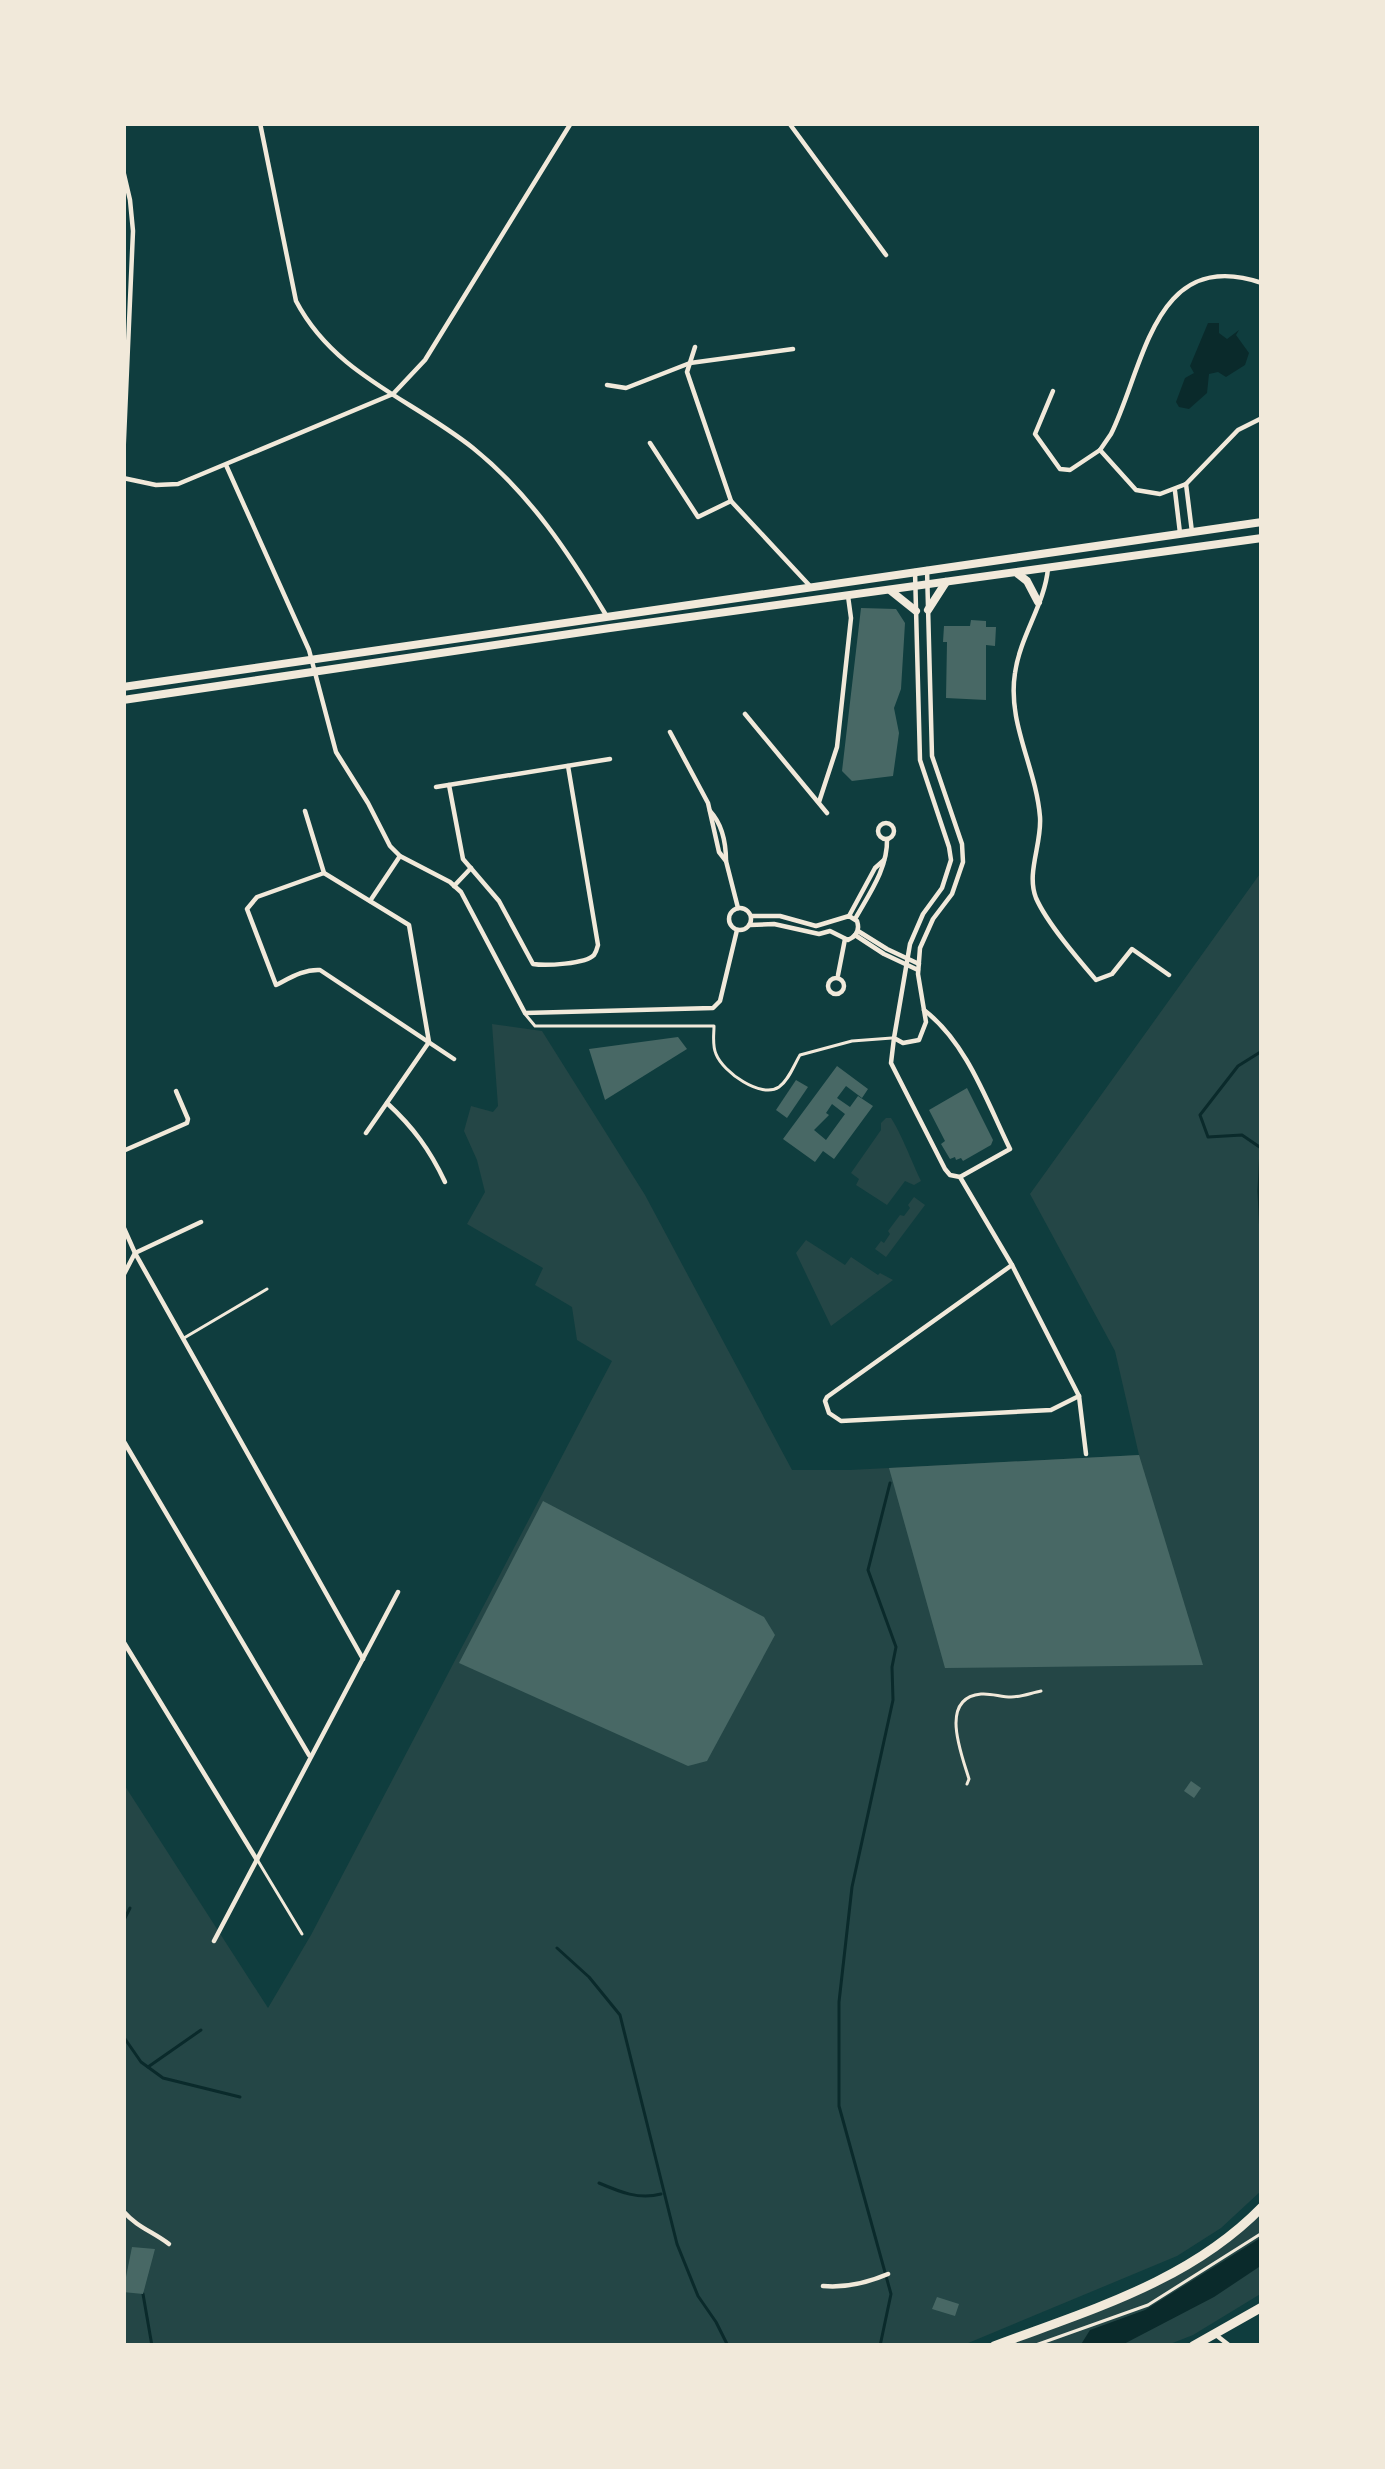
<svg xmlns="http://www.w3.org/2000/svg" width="1385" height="2469" font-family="'Space Grotesk',sans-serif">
  <rect width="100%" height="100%" fill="#0f3d3e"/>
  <!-- green -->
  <g fill="#244646">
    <polygon points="1262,871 1262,2190 1221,2228 1177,2256 961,2346 123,2346 123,1783 268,2008 311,1935 612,1361 577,1340 572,1307 535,1285 543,1268 467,1224 485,1192 477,1160 464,1131 471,1106 493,1112 498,1106 492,1024 542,1031 645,1195 792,1470 850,1470 1139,1455 1115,1351 1030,1194"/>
    <path d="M886 1118H891C901 1133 912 1162 921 1181L914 1185 905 1181 887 1205 856 1185 859 1179 851 1173 881 1130V1123Z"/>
    <polygon points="914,1197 925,1205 886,1257 875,1249 881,1241 884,1243 890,1234 888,1231 900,1215 904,1216 910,1208 908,1205"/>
    <polygon points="806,1240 845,1265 851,1257 878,1275 880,1273 893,1280 831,1326 796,1253"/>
    <polygon points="1262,2213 1262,2293 1193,2335 1165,2346 1004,2346 1182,2272 1213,2254"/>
  </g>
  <!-- water -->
  <g fill="#0a2a2b">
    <polygon points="1208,323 1219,323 1219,333 1227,339 1239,330 1236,335 1249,353 1245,365 1226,377 1218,372 1209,374 1207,393 1189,409 1179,407 1176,402 1185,378 1194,373 1190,366"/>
    <polygon points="1262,2237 1262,2265 1214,2297 1120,2346 1080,2346 1090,2330 1145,2310"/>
  </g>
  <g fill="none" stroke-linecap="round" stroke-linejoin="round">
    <!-- stream -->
    <g stroke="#0a2a2b" stroke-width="3">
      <polyline points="1262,1051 1238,1066 1200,1115 1208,1137 1242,1135 1261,1148 1259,1191 1262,1258"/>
      <polyline points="123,1922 130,1908"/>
      <polyline points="557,1948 589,1977 620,2015 677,2244 698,2296 716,2322 728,2346"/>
      <polyline points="123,2036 141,2062 163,2078 240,2097"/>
      <polyline points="148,2067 201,2030"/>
      <path d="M599 2183C620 2192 639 2200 661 2194"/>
      <polyline points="143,2294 152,2346"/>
      <polyline points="880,2346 891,2294 839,2106 839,2002 852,1887 893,1700 892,1667 896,1647 868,1570 890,1483"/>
    </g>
  </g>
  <!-- building -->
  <g fill="#486865" fill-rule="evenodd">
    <polygon points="861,608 896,609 905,623 901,689 894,708 899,733 893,776 852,781 842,771"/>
    <polygon points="971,620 986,621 986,627 996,627 995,646 986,645 986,700 946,698 947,642 943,642 944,626 970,626"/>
    <polygon points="678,1037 687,1049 605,1100 589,1049"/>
    <path d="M837 1066 868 1089 862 1098 846 1086 837 1098 850 1107 858 1096 873 1106 834 1159 823 1151 815 1162 783 1139ZM832 1104 845 1114 826 1140 814 1130 829 1115 826 1113Z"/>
    <polygon points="796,1080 808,1087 787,1118 776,1110"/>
    <polygon points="967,1088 993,1140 991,1145 963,1161 961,1158 956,1160 955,1157 950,1159 941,1144 945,1141 929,1110"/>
    <polygon points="1139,1455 1203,1665 945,1668 889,1468"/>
    <polygon points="543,1501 764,1617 775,1635 707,1761 688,1766 459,1663"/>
    <polygon points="1191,1781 1201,1788 1194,1798 1184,1791"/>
    <polygon points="132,2247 155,2249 143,2294 123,2292"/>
    <polygon points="937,2297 959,2304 955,2316 932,2309"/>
  </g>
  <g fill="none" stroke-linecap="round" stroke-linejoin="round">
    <!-- path -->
    <g stroke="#f1e9da" stroke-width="3">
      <path d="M967 1784 969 1779C962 1755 938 1698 981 1694 991 1693 1001 1697 1011 1697 1021 1697 1031 1693 1041 1691"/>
      <polyline points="1033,2346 1148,2305 1262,2233"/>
    </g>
    <!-- service -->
    <g stroke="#f1e9da" stroke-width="3">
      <path d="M525 1014 535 1026H714C714 1035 712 1045 716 1054 723 1072 761 1099 779 1087 789 1080 794 1065 800 1055L852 1041 892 1038"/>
      <polyline points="184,1338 267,1289"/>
      <polyline points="258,1861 302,1934"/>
    </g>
    <!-- pedestrian -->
    <g stroke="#f1e9da" stroke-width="4.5">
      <path d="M123 2211C138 2228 152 2231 169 2244"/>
      <path d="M823 2286C846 2288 867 2283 888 2274"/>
    </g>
    <!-- minor -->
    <g stroke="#f1e9da" stroke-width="4.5">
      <path d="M260 123 296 301C335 375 410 398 473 448 530 494 569 553 606 615"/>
      <polyline points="789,123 886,255"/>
      <polyline points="123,170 130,200 133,231 123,462"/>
      <polyline points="695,347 687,372 731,501 810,586"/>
      <polyline points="607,385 626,388 690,363 793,349"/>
      <path d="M1053 391 1035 434 1060 469 1070 470 1100 450 1111 434C1145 365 1154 246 1262 283"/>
      <polyline points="650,443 698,517 731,501"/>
      <polyline points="1100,450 1136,490 1160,494 1186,484 1238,430 1262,418"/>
      <polyline points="226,465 309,650 336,752 368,803 390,846 400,856 450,882 461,892 525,1013 713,1008 720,1001 737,930"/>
      <polyline points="123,478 156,485 178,484 393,394 425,360 571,123"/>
      <polyline points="1186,484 1192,532"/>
      <polyline points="1175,491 1180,533"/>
      <path d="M1048 568C1045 604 1020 636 1015 673 1007 723 1036 767 1040 817 1042 844 1026 873 1036 898 1047 923 1078 959 1096 980L1112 974 1132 949 1169 975"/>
      <polyline points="915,571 920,760 949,847 951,860 942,888 923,914 910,944 894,1038 903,1043 919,1040 926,1022 918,974 920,948 933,919 952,894 963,862 962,844 932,756 927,569"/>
      <polyline points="745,714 827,813"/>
      <polyline points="670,732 708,803 719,852 726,861 738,908"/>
      <path d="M449 785 463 859 499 901 533 964C545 966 586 964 594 955 596 952 597 949 598 945L568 766"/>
      <polyline points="436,787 610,759"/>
      <polyline points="819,802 837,747 851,618 848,596"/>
      <polyline points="305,811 324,873 409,925 429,1042 366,1133"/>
      <path d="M710 811C722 824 726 844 726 861"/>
      <circle cx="886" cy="831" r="8"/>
      <path d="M324 873 257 897 247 909 276 985C290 978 304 969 320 970L454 1059"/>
      <polyline points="454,886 471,868"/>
      <polyline points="370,901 400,856"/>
      <circle cx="740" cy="919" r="11"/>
      <polyline points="849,916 875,868 884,860"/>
      <path d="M855 919C869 894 888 868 887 839"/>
      <path d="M750 925 774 924 819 934 830 931 848 940C857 936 860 930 857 921L849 916 816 926 780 916H751"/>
      <polyline points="858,931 887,949 919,964"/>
      <polyline points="855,935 884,954 918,970"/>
      <polyline points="838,975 845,939"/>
      <circle cx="836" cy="986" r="8"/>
      <path d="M894 1038 891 1063 945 1169 950 1175 960 1177 1010 1149C987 1102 967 1043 924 1010"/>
      <path d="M387 1103C413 1127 430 1150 445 1182"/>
      <polyline points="123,1151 187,1123 188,1119 176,1091"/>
      <polyline points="960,1177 1012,1265 1079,1396 1086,1454"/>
      <polyline points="123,1226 135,1253 363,1659"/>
      <polyline points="1012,1265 827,1397 825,1401 829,1413 841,1421 1051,1410 1079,1396"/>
      <polyline points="123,1276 135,1253 201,1222"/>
      <polyline points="123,1440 309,1755"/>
      <polyline points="123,1641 257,1860"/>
      <polyline points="214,1941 398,1592"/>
      <polyline points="1216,2335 1230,2346"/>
    </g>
    <!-- secondary -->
    <g stroke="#f1e9da" stroke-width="8">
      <polyline points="1018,574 1027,581 1038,602"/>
      <polyline points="891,591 916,611"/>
      <polyline points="928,610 946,582"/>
      <polyline points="123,687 1262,522"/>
      <polyline points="123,700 610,628 1262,538"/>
    </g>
    <!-- primary -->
    <g stroke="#f1e9da" stroke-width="9">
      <path d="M994 2346C1089 2310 1189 2282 1262 2207"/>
      <polyline points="1193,2346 1262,2307"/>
    </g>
  </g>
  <!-- border -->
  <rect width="1385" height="2469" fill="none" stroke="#f1e9da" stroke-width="252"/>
</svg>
